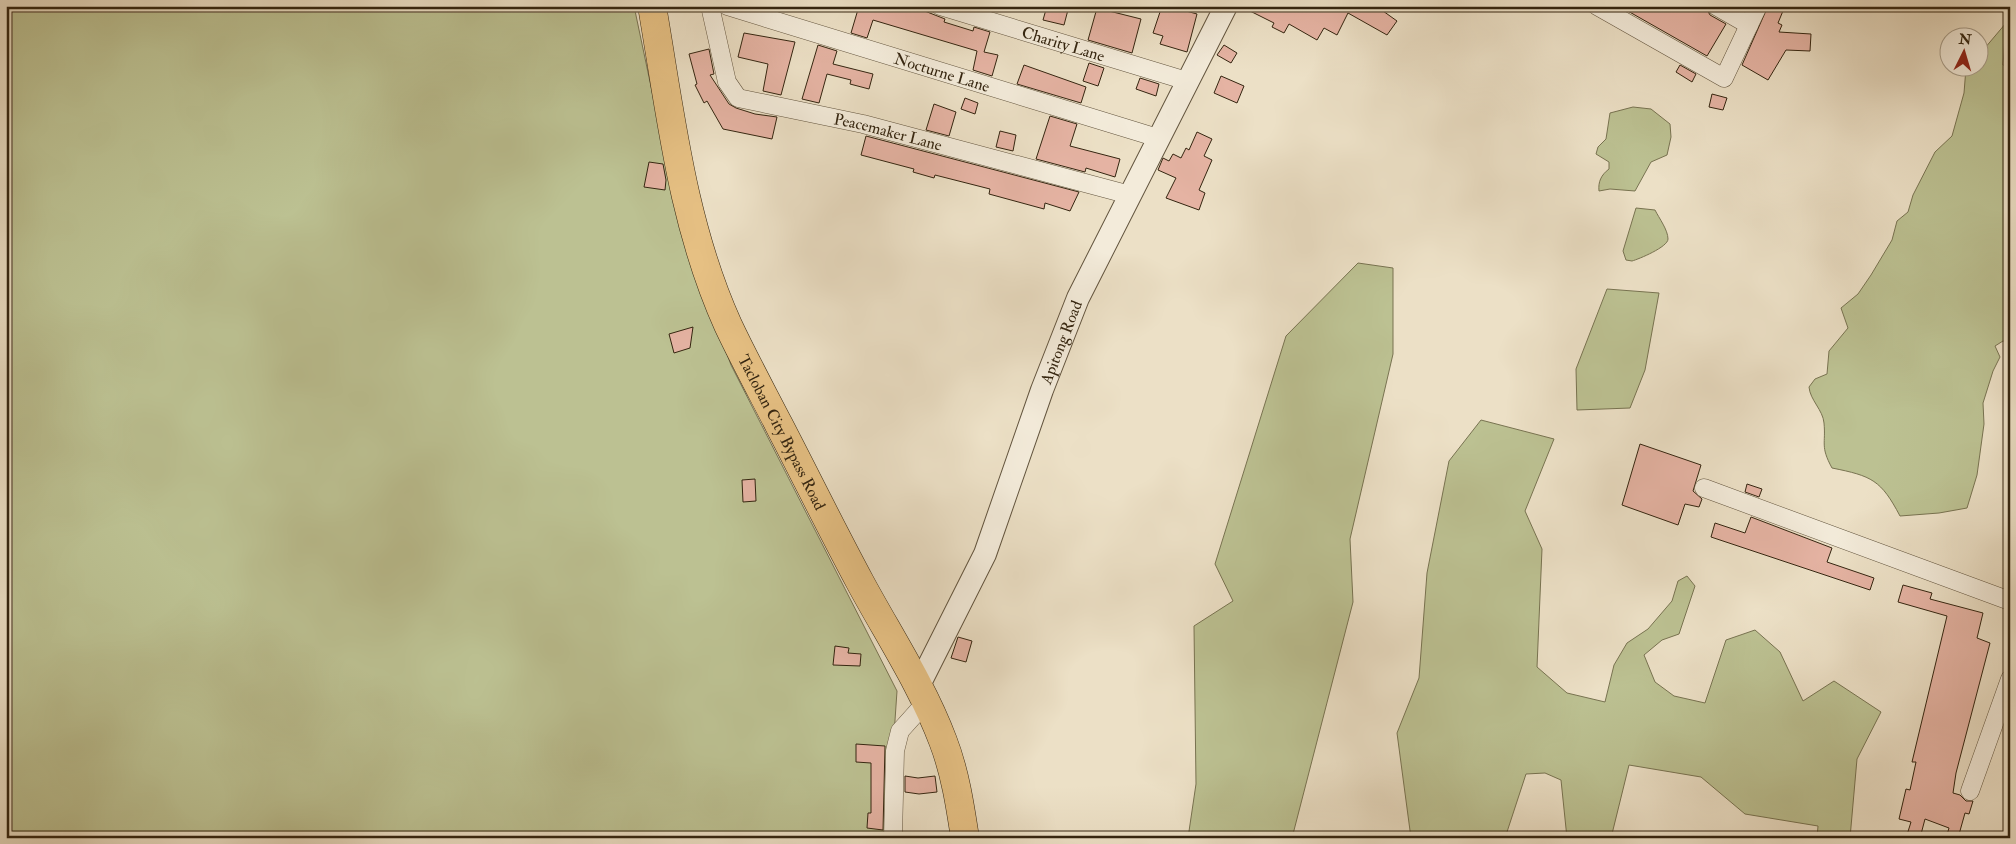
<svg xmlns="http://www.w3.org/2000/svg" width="2016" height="844" font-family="'IM FELL Double Pica',serif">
  <rect width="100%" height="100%" fill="#ece0c6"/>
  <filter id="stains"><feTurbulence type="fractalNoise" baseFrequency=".004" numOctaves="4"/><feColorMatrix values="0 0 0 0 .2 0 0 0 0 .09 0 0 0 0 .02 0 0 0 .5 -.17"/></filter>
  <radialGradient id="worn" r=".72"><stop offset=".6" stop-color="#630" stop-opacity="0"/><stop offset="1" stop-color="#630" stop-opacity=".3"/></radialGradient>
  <!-- green -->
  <g fill="#bcc192" stroke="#787351">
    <polygon points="6,6 634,6 681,229 731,365 897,691 887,838 6,838"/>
    <path d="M2006 23 2003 65 2010 67V342L2003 341 1995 346 2000 357 1993 371 1983 403 1984 424 1977 475 1967 508 1939 513 1900 516C1881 480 1872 476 1832 468 1820 446 1826 444 1824 423 1823 410 1810 400 1809 387L1815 379 1827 374 1829 351 1848 328 1841 308 1858 294 1871 275 1892 240 1897 221 1908 212 1913 195 1935 152 1952 136 1964 93 1966 68H1978L1979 55Z"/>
    <path d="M1633 107 1651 109 1670 124 1671 137 1667 155 1651 162 1635 191 1610 189 1599 191C1598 182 1601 175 1609 169V162L1596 154 1598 147 1606 139 1610 113Z"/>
    <path d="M1636 208 1655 210C1659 218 1668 230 1668 239 1668 247 1639 259 1632 261L1626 260 1623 251Z"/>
    <polygon points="1358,263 1393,268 1393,354 1350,539 1353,602 1292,838 1188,838 1196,784 1194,626 1233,601 1215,564 1286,336"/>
    <polygon points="1607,289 1659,293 1645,370 1630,408 1577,410 1576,369"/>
    <polygon points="1481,420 1554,439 1525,511 1542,549 1537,667 1567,693 1605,702 1614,665 1627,643 1648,629 1672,601 1678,581 1687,576 1695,586 1679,634 1662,640 1644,655 1655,682 1674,696 1705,703 1726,640 1755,630 1780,652 1803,701 1834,681 1881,712 1857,759 1850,838 1817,838 1818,826 1745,814 1701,777 1629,765 1611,838 1567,838 1561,780 1545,773 1526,774 1505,838 1411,838 1397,733 1419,678 1427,573 1449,461"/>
  </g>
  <!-- building -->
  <g fill="#e5b3a3" stroke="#342510">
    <polygon points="859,6 912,6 945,19 944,22 973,31 974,27 990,32 984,52 998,55 992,76 973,70 977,51 873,20 867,38 851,33"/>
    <polygon points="1047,6 1069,6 1064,25 1043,20"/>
    <polygon points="1162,6 1180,6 1179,9 1197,14 1187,52 1160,44 1163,36 1153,33"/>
    <polygon points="1240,6 1273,6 1281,10 1283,6 1376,6 1397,21 1387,35 1348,13 1337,35 1324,28 1317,40 1289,24 1284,33 1272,27 1274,23"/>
    <polygon points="1619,6 1705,6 1710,15 1726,24 1707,56"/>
    <polygon points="1768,6 1785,6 1778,23 1782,25 1779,32 1811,34 1810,51 1786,50 1768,80 1742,65"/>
    <polygon points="1097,8 1141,19 1132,53 1088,40"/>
    <polygon points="744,33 795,42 781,95 763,91 768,64 738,57"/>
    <polygon points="818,45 837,51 833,64 873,74 869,89 850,84 851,80 827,74 819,103 802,99"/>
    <polygon points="1224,45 1237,53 1231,63 1217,55"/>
    <polygon points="709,49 714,74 710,75 729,104 736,108 755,114 777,117 772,139 723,129 707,101 704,103 695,85 697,84 689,54"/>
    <polygon points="1089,63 1104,68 1098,86 1083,81"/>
    <polygon points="1024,65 1086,87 1081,103 1017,84"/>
    <polygon points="1680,65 1696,74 1692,82 1676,72"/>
    <polygon points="1221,76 1244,86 1237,103 1214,93"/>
    <polygon points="1140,78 1159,84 1156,96 1136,89"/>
    <polygon points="1712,94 1727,98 1723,110 1709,107"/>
    <polygon points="965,98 978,103 975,114 961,109"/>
    <polygon points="934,104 956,112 949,136 926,130"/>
    <polygon points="1050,116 1077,124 1070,146 1120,159 1115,177 1086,168 1085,172 1036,159"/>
    <polygon points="1000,131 1016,135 1013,151 996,147"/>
    <polygon points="1197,132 1212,139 1204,156 1212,160 1199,190 1205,193 1199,210 1166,198 1176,178 1158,170 1163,158 1169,161 1173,154 1181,158 1186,148 1189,150"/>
    <polygon points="866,136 1079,192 1070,211 1045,203 1044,209 989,194 990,189 935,175 934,178 913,172 914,169 861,155"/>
    <polygon points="649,162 663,164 666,180 665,190 644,187"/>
    <polygon points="693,327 690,348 674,353 669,334"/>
    <polygon points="1640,444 1701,465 1693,491 1702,499 1699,507 1685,504 1678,525 1622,505"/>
    <polygon points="755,479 756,501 743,502 742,480"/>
    <polygon points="1747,484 1762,489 1759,497 1745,492"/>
    <polygon points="1751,517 1832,548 1827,562 1874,578 1870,590 1711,537 1715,523 1745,533"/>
    <polygon points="1903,585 1932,593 1930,599 1983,613 1977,638 1990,643 1956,773 1953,793 1960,795 1966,801 1973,801 1969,814 1965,813 1958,838 1946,838 1949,828 1925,819 1920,838 1906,838 1911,822 1899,819 1906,789 1910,790 1916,762 1912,762 1947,616 1898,602"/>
    <polygon points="958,637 972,641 966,662 951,658"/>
    <polygon points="835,646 849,648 848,653 861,654 860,666 833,665"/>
    <polygon points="856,744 885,746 883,830 867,828 868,813 871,813 871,763 856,762"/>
    <polygon points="905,776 918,778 935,776 937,792 919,794 905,792"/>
  </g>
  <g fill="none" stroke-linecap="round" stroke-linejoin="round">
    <defs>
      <g id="minor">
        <path id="s1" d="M710 6 727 82 738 98 863 124 1130 195"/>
        <path id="s2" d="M727 6 1158 138"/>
        <path id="s3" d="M940 6 1187 81"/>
        <polyline points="1597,6 1724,78 1758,6"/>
        <polyline points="1716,6 1749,25"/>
        <polyline points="1704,488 2010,601"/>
        <polyline points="1970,791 2010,679"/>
        <polyline points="893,838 895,751 900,731 926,702"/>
      </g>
      <g id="tertiary">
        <path id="s4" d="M918 687 985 554 1042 390 1078 298 1226 6"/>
      </g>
      <g id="trunk">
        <path id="s5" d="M652 6C671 116 682 223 728 325 744 359 762 392 779 425 806 477 832 530 860 582 888 634 922 685 943 741 955 772 960 805 965 838"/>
      </g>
    </defs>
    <!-- minor casing -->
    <use href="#minor" stroke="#62543e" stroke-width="19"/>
    <!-- tertiary casing -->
    <use href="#tertiary" stroke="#62543e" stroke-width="24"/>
    <!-- trunk casing -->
    <use href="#trunk" stroke="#342510" stroke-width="29"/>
    <!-- minor -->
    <use href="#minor" stroke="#f3ebda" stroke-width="18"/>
    <!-- tertiary -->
    <use href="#tertiary" stroke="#f3ebda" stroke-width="22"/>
    <!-- trunk -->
    <use href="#trunk" stroke="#e6c083" stroke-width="28"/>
  </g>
  <g text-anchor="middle" stroke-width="5" stroke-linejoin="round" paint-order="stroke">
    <!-- street labels -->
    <g font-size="16" fill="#342510" stroke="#f3ebda">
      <text dy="6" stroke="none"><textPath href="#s3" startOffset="129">Charity Lane</textPath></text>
      <text dy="6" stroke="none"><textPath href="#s2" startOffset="225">Nocturne Lane</textPath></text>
      <text dy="6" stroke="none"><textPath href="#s1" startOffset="251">Peacemaker Lane</textPath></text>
      <text dy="6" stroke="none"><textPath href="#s4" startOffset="374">Apitong Road</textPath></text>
      <text dy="6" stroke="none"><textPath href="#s5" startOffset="449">Tacloban City Bypass Road</textPath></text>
    </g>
  </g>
  <!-- margin -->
  <rect width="2016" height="844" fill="none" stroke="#ece0c6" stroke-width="25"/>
  <rect x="8" y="8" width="2001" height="829" fill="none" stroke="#342510" stroke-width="2.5"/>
  <rect x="12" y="12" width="1991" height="819" fill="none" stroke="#342510"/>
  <!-- north arrow -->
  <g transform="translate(1964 52) rotate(5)"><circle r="24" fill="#f3ebda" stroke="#a79c89"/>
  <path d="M0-4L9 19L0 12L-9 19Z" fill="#8f2418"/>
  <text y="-8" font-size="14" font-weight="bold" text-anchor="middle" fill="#342510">N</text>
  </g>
  <rect width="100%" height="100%" filter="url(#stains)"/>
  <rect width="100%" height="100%" fill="url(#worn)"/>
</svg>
